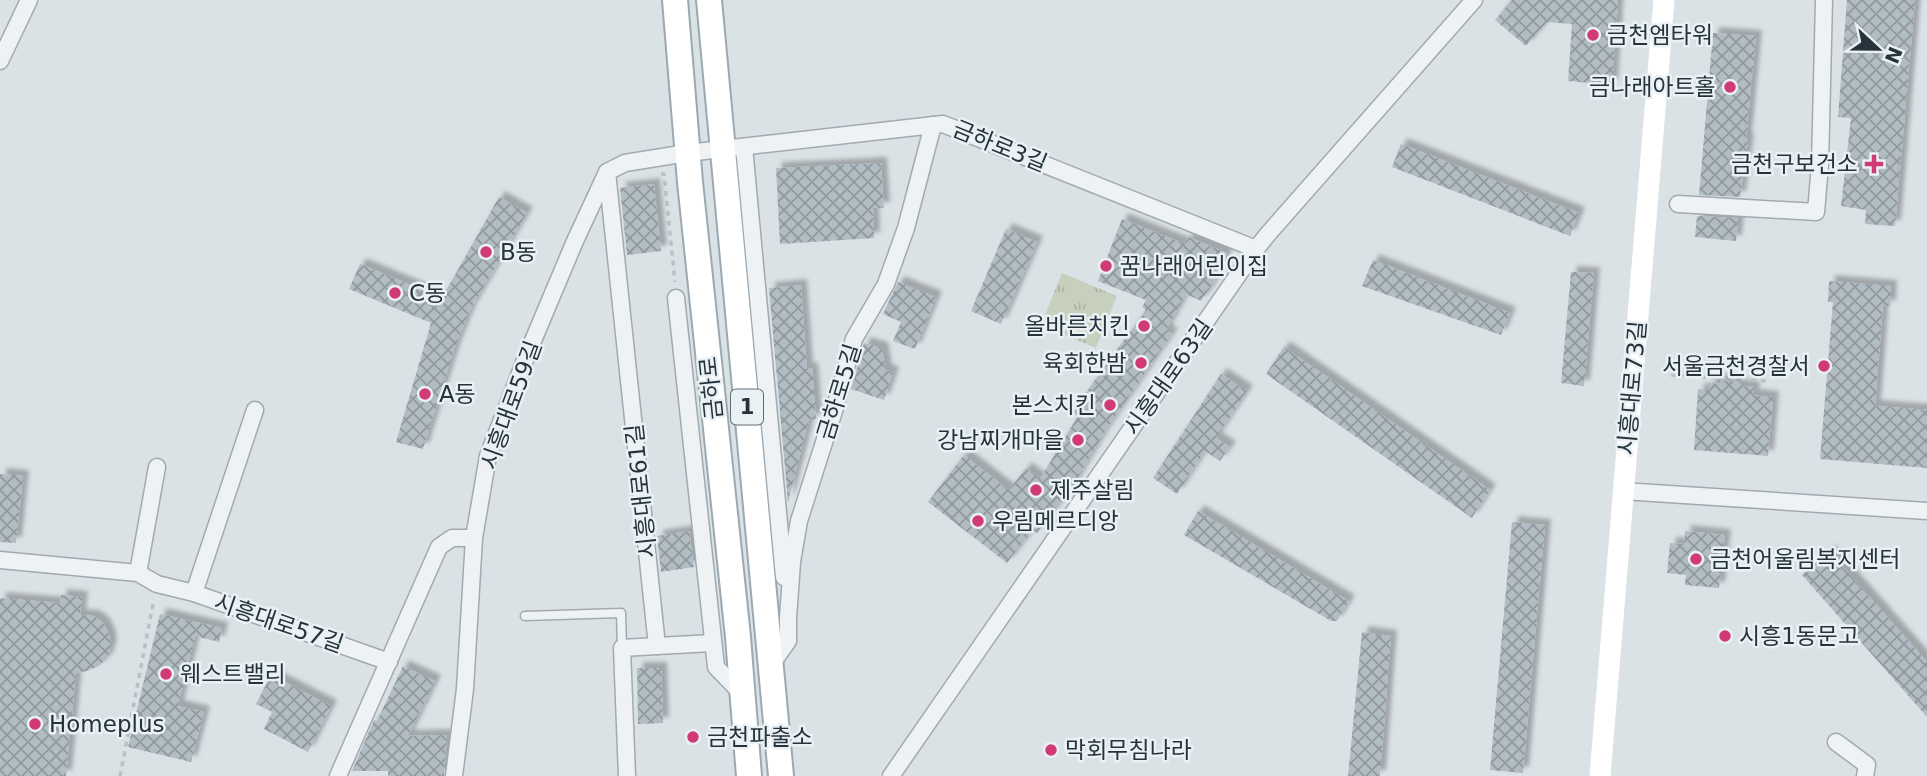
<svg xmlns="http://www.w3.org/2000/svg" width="1927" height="776" font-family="'DejaVu Sans','Noto Sans KR',sans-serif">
  <defs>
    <pattern id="grass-tufts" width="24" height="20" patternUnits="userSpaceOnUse" patternTransform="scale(1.75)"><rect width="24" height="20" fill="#c6d0bc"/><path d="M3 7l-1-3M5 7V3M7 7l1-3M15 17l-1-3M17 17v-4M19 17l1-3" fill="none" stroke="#aab3a2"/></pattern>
    <pattern id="building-cross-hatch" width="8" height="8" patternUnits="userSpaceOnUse" patternTransform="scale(1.75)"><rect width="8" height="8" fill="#b2bcc3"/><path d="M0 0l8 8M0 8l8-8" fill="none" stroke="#9199a0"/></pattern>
    <filter id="shadow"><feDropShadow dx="6" dy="-6" stdDeviation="2" flood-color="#0004"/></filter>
  </defs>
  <rect width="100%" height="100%" fill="#dbe2e6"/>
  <!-- grass -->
  <polygon fill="url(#grass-tufts)" points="1062,273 1117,296 1096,348 1041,325"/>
  <!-- building -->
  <g fill="url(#building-cross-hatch)" filter="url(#shadow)">
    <polygon points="1512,0 1618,0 1612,85 1568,81 1572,24 1547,22 1526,46 1495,20"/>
    <polygon points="1847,0 1915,0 1895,226 1865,224 1866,210 1841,206 1851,118 1838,117"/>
    <polygon points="1713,33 1756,36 1746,138 1748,140 1740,197 1699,195"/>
    <polygon points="1401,144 1579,213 1570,236 1392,167"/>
    <polygon points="881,163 884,208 873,208 874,238 780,244 776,168"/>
    <polygon points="654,184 661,251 627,255 620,188"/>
    <polygon points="499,197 527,213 470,310 455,347 423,449 396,442 431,323 349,289 360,264 442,298"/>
    <polygon points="1697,216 1738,218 1736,241 1695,237"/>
    <polygon points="1122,219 1185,244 1188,237 1227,253 1216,279 1201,301 1186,294 1166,330 1172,334 1104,433 1071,489 1037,533 1033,530 1007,563 928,502 964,455 1009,490 1026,468 1040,479 1078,416 1073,413 1092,384 1146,310 1142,307 1146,300 1098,281"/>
    <polygon points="1006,229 1037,242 1001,324 971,311"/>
    <polygon points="1373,260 1510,313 1501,335 1362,286"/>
    <polygon points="1571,272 1594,273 1584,386 1561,383"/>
    <polygon points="1829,281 1891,286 1890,306 1883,306 1875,406 1927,410 1927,468 1820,459 1833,302 1828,302"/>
    <polygon points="898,282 936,297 915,349 893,341 901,322 883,314"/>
    <polygon points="801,285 807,369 812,368 816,419 809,420 788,502 769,288"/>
    <polygon points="864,343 882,348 886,370 893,373 884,400 851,389"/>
    <polygon points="1284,347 1490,490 1472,518 1266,374"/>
    <polygon points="1221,374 1247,391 1216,438 1230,447 1220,461 1205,451 1177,494 1153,478"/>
    <polygon points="1718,380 1741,382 1740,386 1754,387 1753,395 1773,397 1768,456 1694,450 1698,389 1709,390 1709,383 1718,384"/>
    <polygon points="0,474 23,476 16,543 0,542"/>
    <polygon points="1198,511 1349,601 1337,621 1331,621 1184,535"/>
    <polygon points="1512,522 1545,525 1523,773 1490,770"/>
    <polygon points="689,531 694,567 661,572 657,536"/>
    <polygon points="1685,531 1725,535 1719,588 1685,585 1686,575 1667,573 1670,543 1684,544"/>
    <polygon points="1829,551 1927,662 1927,717 1802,575"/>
    <polygon points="61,595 82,597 80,615 94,616 103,623 109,634 111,646 107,658 99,666 87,671 76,673 66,776 0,776 0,598 60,603"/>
    <polygon points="160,614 222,628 219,642 195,636 178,706 204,712 191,762 128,747"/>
    <polygon points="1362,632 1391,636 1380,776 1348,776"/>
    <polygon points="403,666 435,681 408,736 447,735 444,776 388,776 388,771 352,771 374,720 377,721"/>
    <polygon points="637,668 661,668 663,723 638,724"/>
    <polygon points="271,675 331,706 308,752 264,729 272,712 256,704"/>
  </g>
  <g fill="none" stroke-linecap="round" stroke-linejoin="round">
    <defs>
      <polyline id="lane" points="525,616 621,613 622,648"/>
      <g id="street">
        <polyline points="0,61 29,0"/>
        <polyline points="744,147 784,577"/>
        <polyline points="607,172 657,646 622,648 627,776"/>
        <polyline points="1678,204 1816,212 1820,165 1824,0"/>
        <polyline points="676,298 716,667 742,694"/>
        <polyline points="1623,491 1927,511"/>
        <polyline points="0,560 138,573 157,584 194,593 389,662"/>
        <polyline points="138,573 157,467"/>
        <polyline points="194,593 255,410"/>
        <polyline points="657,646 713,643"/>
        <polyline points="771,665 788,641 788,618 792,562 799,521 834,411 854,339 886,284 906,228 933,125"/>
        <polyline points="1836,742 1867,765 1865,776"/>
        <polyline points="338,776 439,547 452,538 474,538"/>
        <polyline points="454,776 465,689 474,538 488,456 527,355 575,241 607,172 625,163 687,153 943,124 1256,249"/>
        <polyline points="891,776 1256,249 1268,234 1474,0"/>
      </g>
      <g id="primary">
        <polyline points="675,0 690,182 738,637 749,776"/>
        <polyline points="709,0 781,776"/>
      </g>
    </defs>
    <!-- lane casing -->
    <use href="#lane" stroke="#a1aab0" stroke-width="11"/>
    <!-- street casing -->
    <use href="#street" stroke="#a1aab0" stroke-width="19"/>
    <!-- primary casing -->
    <use href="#primary" stroke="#9aa9b2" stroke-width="28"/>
    <!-- path -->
    <g stroke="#bac0c4" stroke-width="3.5" stroke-dasharray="5 5" stroke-linecap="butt">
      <polyline points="661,174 664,174 675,282"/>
      <polyline points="1671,375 1768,381"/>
      <polyline points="120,776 154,599"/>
    </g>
    <!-- lane -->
    <use href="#lane" stroke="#eef2f4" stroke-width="8"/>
    <!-- street -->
    <use href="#street" stroke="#eef2f4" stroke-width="16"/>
    <!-- secondary -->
    <polyline stroke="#fff" stroke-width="21" points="1600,776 1664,0"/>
    <!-- primary -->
    <use href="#primary" stroke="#fff" stroke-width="24"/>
  </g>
  <!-- markers -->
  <g fill="#d03b75" stroke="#eaf1f4" stroke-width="2.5">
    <circle cx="1593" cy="35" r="7"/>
    <circle cx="1730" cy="87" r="7"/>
    <path d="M1870.5 153.5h7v7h7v7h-7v7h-7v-7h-7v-7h7z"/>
    <circle cx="486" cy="252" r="7"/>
    <circle cx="1106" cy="266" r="7"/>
    <circle cx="395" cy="293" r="7"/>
    <circle cx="1144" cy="326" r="7"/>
    <circle cx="1141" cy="363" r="7"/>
    <circle cx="1824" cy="366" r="7"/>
    <circle cx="425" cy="394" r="7"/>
    <circle cx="1110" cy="405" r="7"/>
    <circle cx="1078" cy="440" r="7"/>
    <circle cx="1036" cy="490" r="7"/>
    <circle cx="978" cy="521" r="7"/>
    <circle cx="1696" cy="559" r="7"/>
    <circle cx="1725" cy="636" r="7"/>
    <circle cx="166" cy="674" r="7"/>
    <circle cx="35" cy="724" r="7"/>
    <circle cx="693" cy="737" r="7"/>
    <circle cx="1051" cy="750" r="7"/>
  </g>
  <g text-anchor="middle" stroke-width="5" stroke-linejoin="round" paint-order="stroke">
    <!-- shield labels -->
    <rect fill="#eaf1f4" stroke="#606c73" stroke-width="2" x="731" y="389.5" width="32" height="35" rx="5"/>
    <g font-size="21" font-weight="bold" fill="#25333c">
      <text x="747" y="414">1</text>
    </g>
    <!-- poi labels -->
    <g font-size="23" fill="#25333c" stroke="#eaf1f4" text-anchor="start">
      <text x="1607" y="43">금천엠타워</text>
      <text x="1716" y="95" text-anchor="end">금나래아트홀</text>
      <text x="1858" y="172" text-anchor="end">금천구보건소</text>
      <text x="500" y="260">B동</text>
      <text x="1120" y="274">꿈나래어린이집</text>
      <text x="409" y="301">C동</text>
      <text x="1130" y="334" text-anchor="end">올바른치킨</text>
      <text x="1127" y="371" text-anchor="end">육회한밤</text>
      <text x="1810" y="374" text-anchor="end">서울금천경찰서</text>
      <text x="439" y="402">A동</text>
      <text x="1096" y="413" text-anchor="end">본스치킨</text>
      <text x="1064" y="448" text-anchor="end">강남찌개마을</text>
      <text x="1050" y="498">제주살림</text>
      <text x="992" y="529">우림메르디앙</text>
      <text x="1710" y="567">금천어울림복지센터</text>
      <text x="1739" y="644">시흥1동문고</text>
      <text x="180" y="682">웨스트밸리</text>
      <text x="49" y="732">Homeplus</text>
      <text x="707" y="745">금천파출소</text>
      <text x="1065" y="758">막회무침나라</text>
    </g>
    <!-- street labels -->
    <g font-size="23" fill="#25333c" stroke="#eaf1f4">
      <text transform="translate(1000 146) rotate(22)" y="8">금하로3길</text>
      <text transform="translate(1168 377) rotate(-55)" y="8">시흥대로63길</text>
      <text transform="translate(711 388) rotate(-96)" y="8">금하로</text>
      <text transform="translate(1632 388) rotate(-85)" y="8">시흥대로73길</text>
      <text transform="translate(839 392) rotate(-73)" y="8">금하로5길</text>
      <text transform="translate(511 405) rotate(-70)" y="8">시흥대로59길</text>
      <text transform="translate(641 491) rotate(-96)" y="8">시흥대로61길</text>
      <text transform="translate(279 623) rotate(19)" y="8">시흥대로57길</text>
    </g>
  </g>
  <!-- north arrow -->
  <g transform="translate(1878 49) rotate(112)" stroke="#eaf1f4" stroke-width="5" paint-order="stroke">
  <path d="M0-5L12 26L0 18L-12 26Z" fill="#25333c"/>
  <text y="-10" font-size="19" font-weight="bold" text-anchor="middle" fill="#25333c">N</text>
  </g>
</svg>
